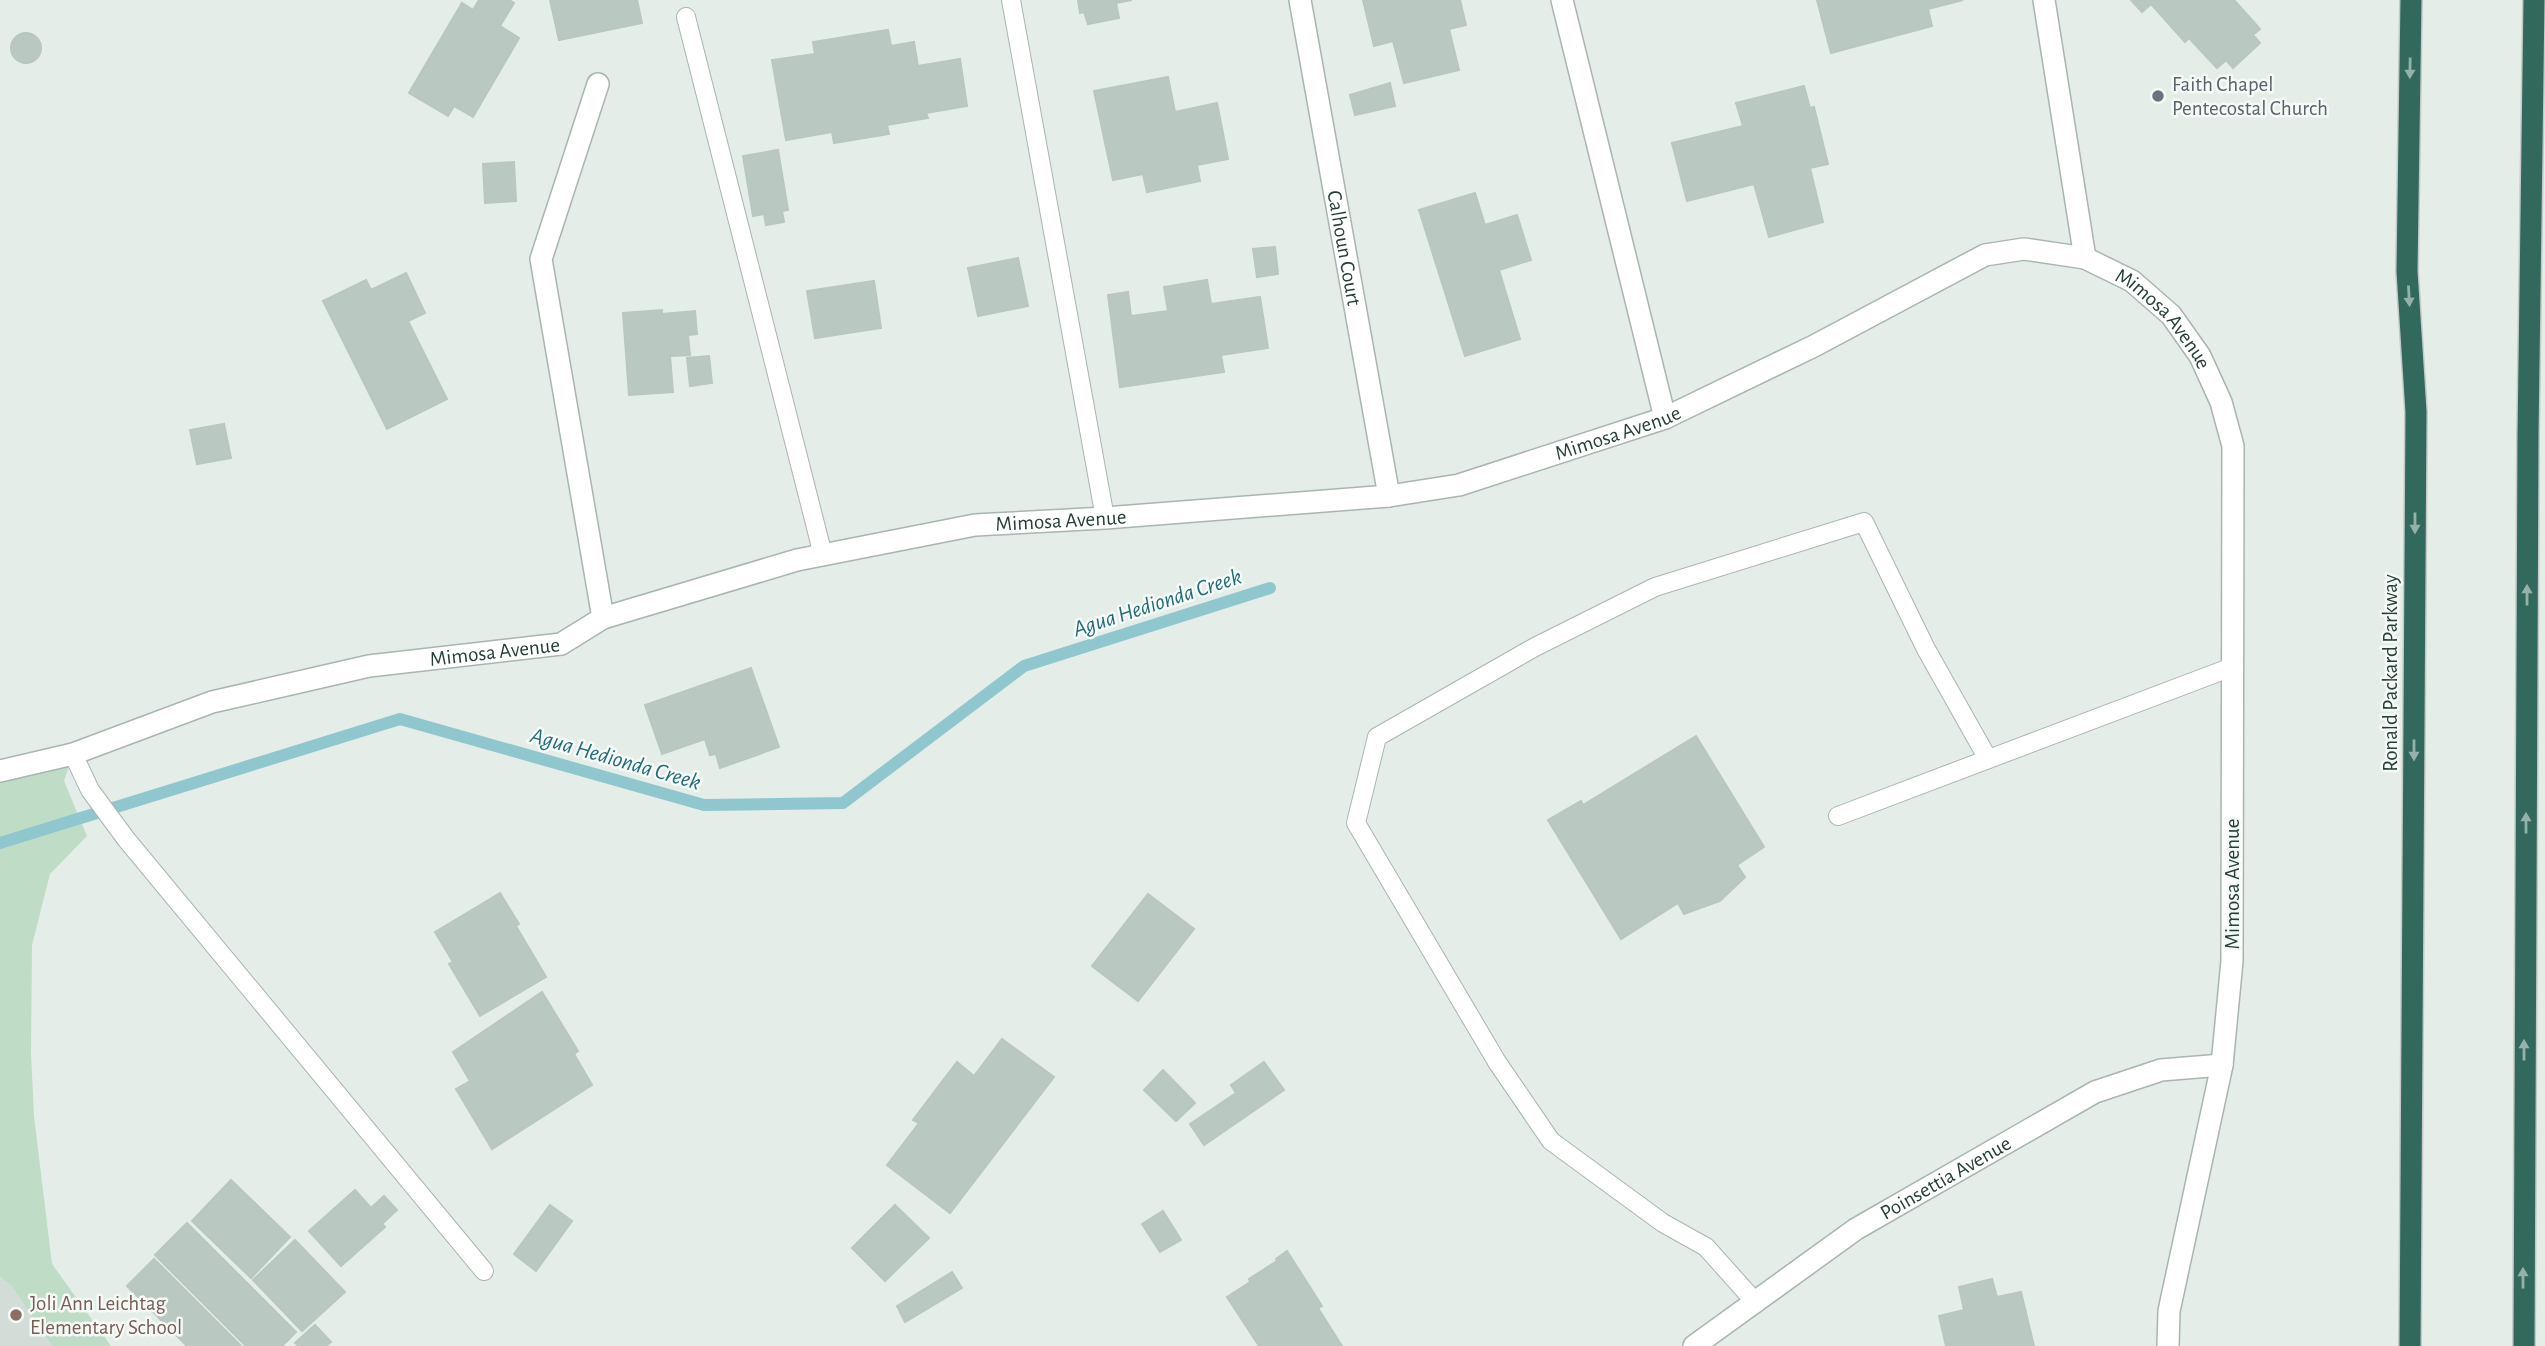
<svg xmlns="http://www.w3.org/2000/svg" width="2545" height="1346" font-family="'Alegreya Sans',sans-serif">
  <rect width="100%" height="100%" fill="#e5ede9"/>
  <!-- built -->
  <polygon fill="#d3ddd8" points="0,1277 11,1285 52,1346 0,1346"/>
  <!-- green -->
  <polygon fill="#bfddc6" points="73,754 64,781 87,836 50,874 32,945 31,1053 34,1116 52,1264 111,1346 52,1346 11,1285 0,1277 0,771"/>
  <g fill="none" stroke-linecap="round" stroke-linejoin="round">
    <!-- stream -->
    <polyline stroke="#90c7cf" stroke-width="12" points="0,843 400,719 704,805 843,803 1024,666 1270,588"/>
  </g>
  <!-- building -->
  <g fill="#bac8c2" stroke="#b8c7c0" stroke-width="2">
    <polygon points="479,0 509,0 514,3 500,26 519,38 473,117 454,106 448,116 409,93 462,3 473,10"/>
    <polygon points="550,0 637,0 642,23 559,40"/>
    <polygon points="1078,0 1132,0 1116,3 1119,18 1088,24 1084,12 1080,13"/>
    <polygon points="1363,0 1460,0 1466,25 1449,29 1459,70 1404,83 1393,41 1374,46"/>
    <polygon points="1817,0 1963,0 1928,9 1932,26 1831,53"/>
    <polygon points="2131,0 2234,0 2260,29 2253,35 2260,43 2233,68 2226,60 2217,68 2189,38 2185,42 2151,4 2142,12"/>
    <polygon points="888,30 891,46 914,42 918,66 960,59 967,106 926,113 928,118 887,125 889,134 834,143 832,132 786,140 772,60 815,54 813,42"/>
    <circle cx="26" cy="48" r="15"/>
    <polygon points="1168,77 1175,112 1217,103 1228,159 1197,165 1200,181 1147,192 1143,174 1113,180 1094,91"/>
    <polygon points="1390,83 1395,106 1355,115 1350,95"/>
    <polygon points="1804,86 1810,108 1814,107 1828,164 1810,168 1823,222 1769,237 1754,184 1687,201 1672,143 1743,126 1736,103"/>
    <polygon points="778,150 788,210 782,211 784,222 766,225 764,214 753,216 743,156"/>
    <polygon points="514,162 516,201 485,203 483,164"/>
    <polygon points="1475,193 1485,225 1517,215 1531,260 1499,270 1520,339 1465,356 1419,210"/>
    <polygon points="1275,247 1278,274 1257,277 1253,249"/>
    <polygon points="1018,258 1028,306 978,316 968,268"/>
    <polygon points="406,273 425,313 408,321 447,399 387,429 323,301 366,280 371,290"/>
    <polygon points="1207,280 1211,304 1260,297 1268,348 1221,355 1224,372 1120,387 1108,295 1128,292 1131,316 1168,311 1164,287"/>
    <polygon points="874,281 881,328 815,338 807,291"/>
    <polygon points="662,310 662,314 695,311 697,334 688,335 690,355 670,356 673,392 629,395 623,313"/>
    <polygon points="709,356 712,383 690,386 687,358"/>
    <polygon points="224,424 231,458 197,464 190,430"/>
    <polygon points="751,668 779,747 720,768 716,754 710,755 705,739 662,754 645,705"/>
    <polygon points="1696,736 1764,847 1737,865 1745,877 1720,901 1684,914 1678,903 1621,939 1548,820 1581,801 1583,805"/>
    <polygon points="500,893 519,924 516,926 546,977 480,1016 449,964 453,962 435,932"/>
    <polygon points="1148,894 1194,929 1138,1001 1092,966"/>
    <polygon points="542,992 578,1051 574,1054 592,1085 492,1149 456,1089 470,1081 453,1052"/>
    <polygon points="1002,1039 1054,1077 950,1213 887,1165 919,1123 913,1120 957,1062 974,1076"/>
    <polygon points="1264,1062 1284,1090 1204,1145 1190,1124 1236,1093 1231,1085"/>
    <polygon points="1163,1070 1195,1103 1176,1121 1144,1090"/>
    <polygon points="231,1180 290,1237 251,1278 192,1221"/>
    <polygon points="355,1190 371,1208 384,1196 397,1210 382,1224 385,1227 341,1266 309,1231"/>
    <polygon points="550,1205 572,1221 536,1271 514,1254"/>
    <polygon points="895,1205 929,1238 885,1281 852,1248"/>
    <polygon points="1163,1211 1181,1240 1160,1252 1142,1224"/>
    <polygon points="187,1223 296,1332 282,1346 246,1346 155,1255"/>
    <polygon points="295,1240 345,1292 302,1331 253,1280"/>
    <polygon points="1287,1251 1322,1306 1318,1308 1342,1346 1259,1346 1227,1297 1250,1282 1249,1279 1277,1261 1276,1259"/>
    <polygon points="154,1259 241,1346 187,1346 127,1286"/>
    <polygon points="952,1272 962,1288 905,1322 897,1306"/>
    <polygon points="1992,1279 1997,1297 2021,1292 2034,1346 1946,1346 1939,1316 1964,1310 1959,1287"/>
    <polygon points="315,1325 331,1342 326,1346 299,1346 295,1343"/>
  </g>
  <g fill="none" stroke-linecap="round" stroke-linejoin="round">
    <defs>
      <g id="service">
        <polyline points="1011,0 1105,518"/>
        <polyline points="686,17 823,555"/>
        <polyline points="73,754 90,790 126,839 484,1271"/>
        <polyline points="1838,816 2232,667"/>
        <polyline points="1756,1303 1706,1247 1663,1223 1551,1141 1497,1062 1356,823 1377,737 1535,647 1655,587 1864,522 1926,649 1988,759"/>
      </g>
      <g id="minor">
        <path id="s1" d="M1300 0 1389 496"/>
        <polyline points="1562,0 1665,418"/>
        <polyline points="2044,0 2085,258"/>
        <polyline points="598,84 541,259 603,618"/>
        <path id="s2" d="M0 771 73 754 212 702 369 666 561 644 603 618 797 560 975 525 1105 518 1389 496 1459 485 1665 418 1814 346 1985 255 2024 249 2085 258 2132 281 2171 315 2200 356 2221 402 2233 446 2232 961 2222 1065 2169 1311 2168 1346"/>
        <path id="s3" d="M1694 1346 1856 1229 2095 1092 2161 1070 2222 1065"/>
      </g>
      <g id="motorway">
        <polyline points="2410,1346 2416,412 2407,271 2411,0"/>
        <polyline points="2524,1346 2528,436 2534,0"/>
      </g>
    </defs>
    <!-- service casing -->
    <use href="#service" stroke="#a8b5b0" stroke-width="20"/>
    <!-- minor casing -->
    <use href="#minor" stroke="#a8b5b0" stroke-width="24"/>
    <!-- motorway casing -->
    <use href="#motorway" stroke="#c2c9c7" stroke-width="24"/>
    <!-- service -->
    <use href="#service" stroke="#fff" stroke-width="18"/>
    <!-- minor -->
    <use href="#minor" stroke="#fff" stroke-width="21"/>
    <!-- motorway -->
    <use href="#motorway" stroke="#32695c" stroke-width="21"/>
  </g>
  <!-- one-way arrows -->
  <defs><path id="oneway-solid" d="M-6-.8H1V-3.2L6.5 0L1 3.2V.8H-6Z" transform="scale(1.75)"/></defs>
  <g fill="#94b2aa">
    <use href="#oneway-solid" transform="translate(2410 68) rotate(91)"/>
    <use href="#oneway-solid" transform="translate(2409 296) rotate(87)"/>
    <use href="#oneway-solid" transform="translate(2415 523) rotate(90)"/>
    <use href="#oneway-solid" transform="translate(2527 595) rotate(-90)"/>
    <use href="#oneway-solid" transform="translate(2414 750) rotate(90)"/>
    <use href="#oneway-solid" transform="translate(2526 823) rotate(-90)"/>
    <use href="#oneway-solid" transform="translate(2524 1050) rotate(-90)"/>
    <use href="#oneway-solid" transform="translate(2523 1278) rotate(-90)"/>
  </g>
  <!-- markers -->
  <circle fill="#6b7280" stroke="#f5faf7" stroke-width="2.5" cx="2158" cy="96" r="7"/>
  <circle fill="#8d6e63" stroke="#f5faf7" stroke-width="2.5" cx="16" cy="1315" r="7"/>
  <g text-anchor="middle" stroke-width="5" stroke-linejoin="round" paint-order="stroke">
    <!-- worship labels -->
    <g font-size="21" fill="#5b616d" stroke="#f5faf7" text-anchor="start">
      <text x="2172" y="91">Faith Chapel<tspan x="2172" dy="24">Pentecostal Church</tspan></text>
    </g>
    <!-- street labels -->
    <g font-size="21" fill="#253e37" stroke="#f5faf7">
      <text dy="7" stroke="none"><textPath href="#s1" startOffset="252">Calhoun Court</textPath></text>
      <text dy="7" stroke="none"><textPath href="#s2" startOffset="2275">Mimosa Avenue</textPath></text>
      <text dy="7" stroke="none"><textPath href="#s2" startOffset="1664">Mimosa Avenue</textPath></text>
      <text dy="7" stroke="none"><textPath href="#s2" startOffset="1097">Mimosa Avenue</textPath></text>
      <text dy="7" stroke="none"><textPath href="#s2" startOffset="511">Mimosa Avenue</textPath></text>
      <text transform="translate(2390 673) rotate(-90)" y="7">Ronald Packard Parkway</text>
      <text transform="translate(2232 884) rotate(-90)" y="7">Mimosa Avenue</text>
      <text dy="7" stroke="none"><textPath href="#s3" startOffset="303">Poinsettia Avenue</textPath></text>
    </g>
    <!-- education labels -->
    <g font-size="21" fill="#785e54" stroke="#f5faf7" text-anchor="start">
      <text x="30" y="1310">Joli Ann Leichtag<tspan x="30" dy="24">Elementary School</tspan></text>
    </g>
    <!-- water labels -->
    <g font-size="23" font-style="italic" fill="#226c78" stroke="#f5faf7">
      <text transform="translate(1157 602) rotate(-18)" y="8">Agua Hedionda Creek</text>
      <text transform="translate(616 758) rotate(16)" y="8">Agua Hedionda Creek</text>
    </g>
  </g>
</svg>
